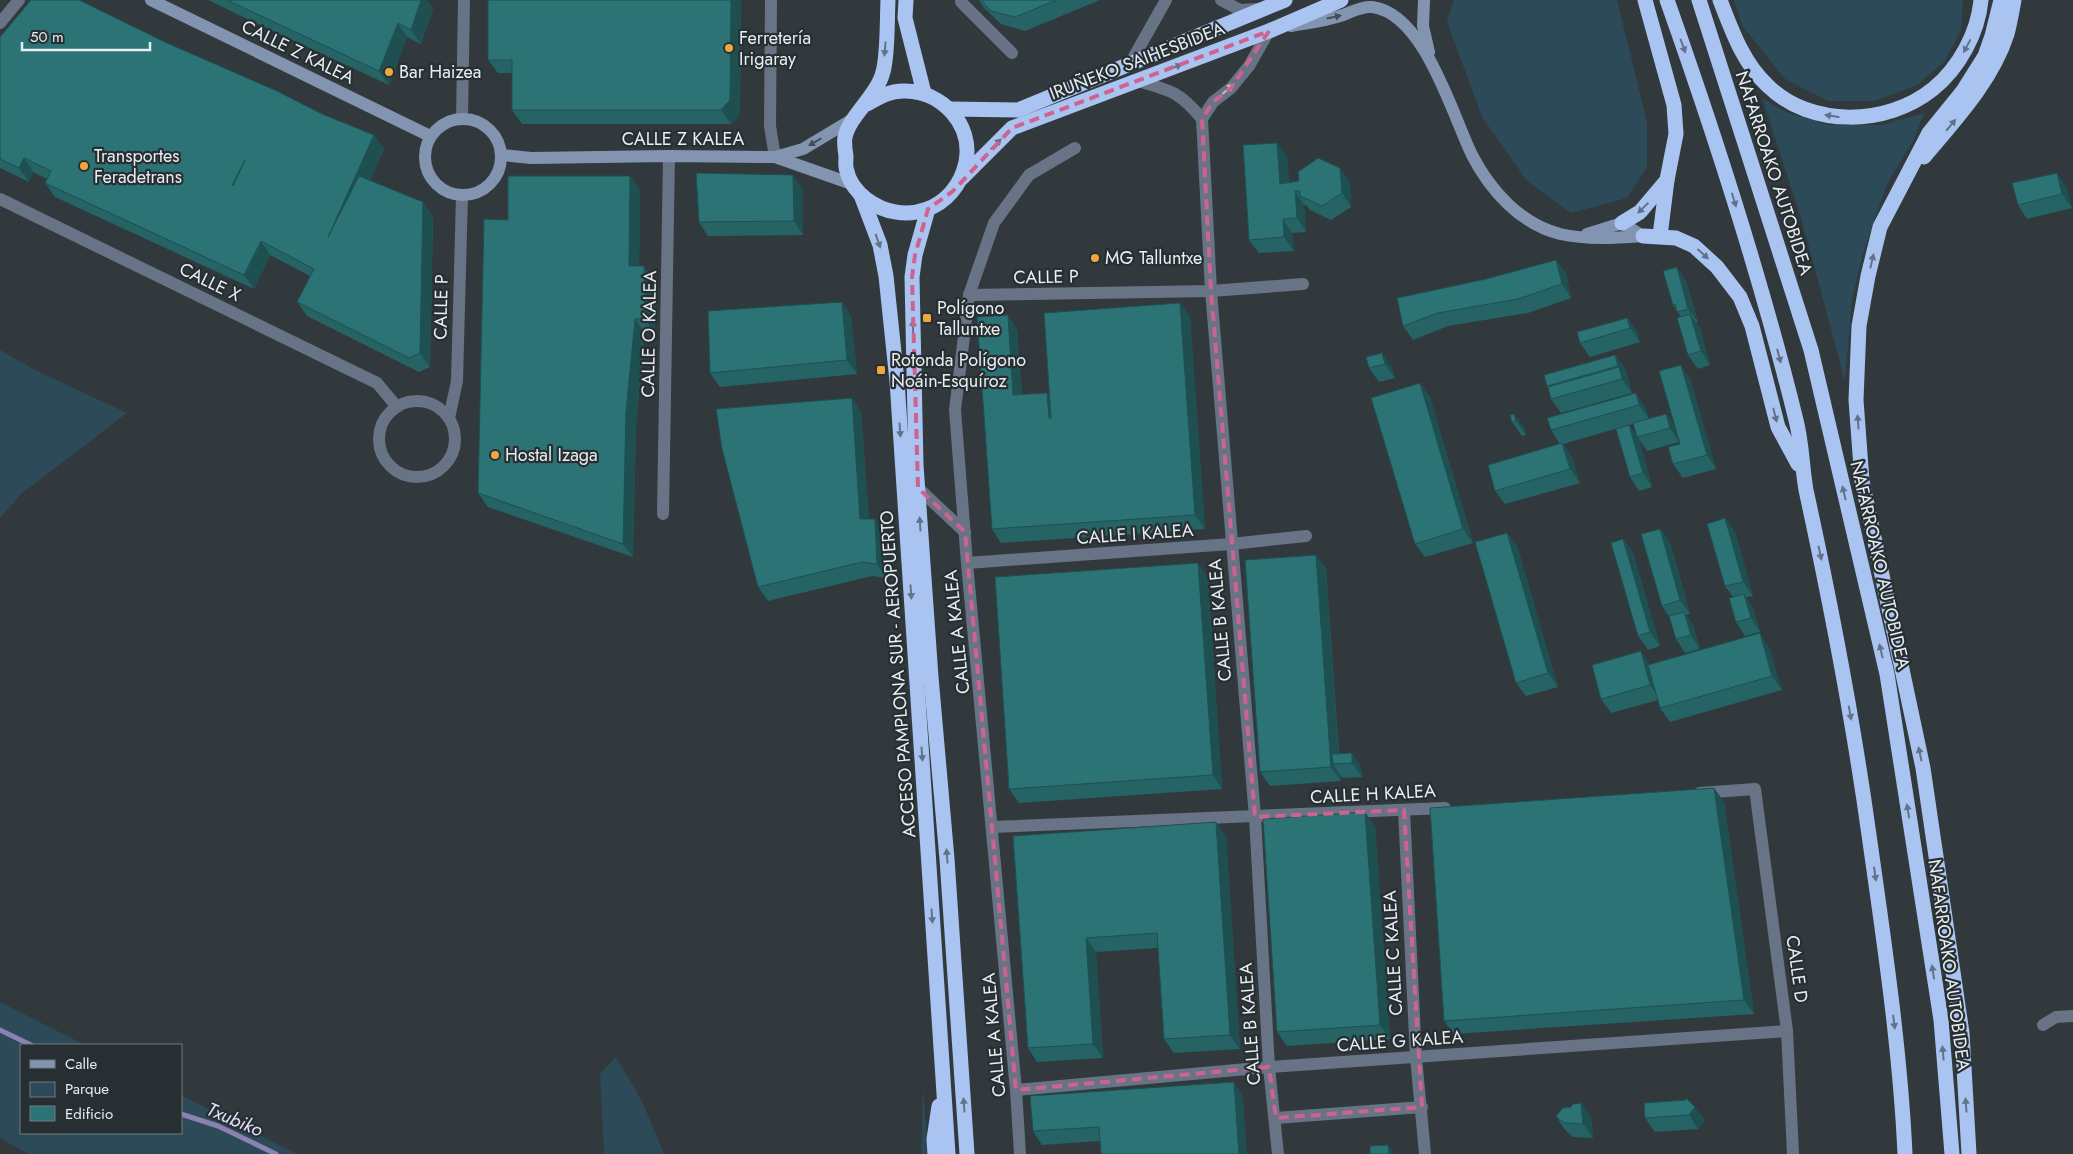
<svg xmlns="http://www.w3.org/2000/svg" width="2073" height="1154" font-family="Jost,sans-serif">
  <rect width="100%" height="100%" fill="#31393d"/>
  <!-- green -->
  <g fill="#2c4a58">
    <polygon points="1454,0 1617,0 1647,122 1647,168 1627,198 1571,213 1527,181 1482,117 1447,22"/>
    <polygon points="1734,0 1963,0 1961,31 1944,62 1917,85 1875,101 1828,101 1785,79 1742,25"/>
    <polygon points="1762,98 1788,113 1830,125 1882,125 1924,113 1914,139 1887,184 1864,250 1852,299 1845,381 1800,214"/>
    <polygon points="0,350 37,371 127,413 21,494 0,518"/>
    <polygon points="0,1002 85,1045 21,1045 21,1133 181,1133 181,1095 297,1154 28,1154 0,1138"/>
    <polygon points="616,1057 642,1101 664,1154 604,1154 600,1074"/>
    <polygon points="923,1087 928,1154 921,1154"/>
  </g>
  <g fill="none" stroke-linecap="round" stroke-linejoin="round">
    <!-- stream -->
    <g stroke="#8b82b1" stroke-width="5">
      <polyline points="0,1030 31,1045"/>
      <polyline points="181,1114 218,1126 276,1154"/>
    </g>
    <!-- street -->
    <g stroke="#697386" stroke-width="12">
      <polyline points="771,0 770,126 775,157"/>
      <polyline points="961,0 961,2 1012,53"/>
      <polyline points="1221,0 1240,10 1258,9"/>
      <polyline points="0,23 19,0"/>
      <polyline points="1131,62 1166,0"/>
      <path d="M1138 81C1170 90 1180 92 1202 119L1213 102 1231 88 1249 66 1269 31"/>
      <polyline points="462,119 464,0"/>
      <polyline points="1202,119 1211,291 1255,817 1269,1067 1278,1154"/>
      <polyline points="0,199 377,383 397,407"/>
      <polyline points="969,295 1211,291 1303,284"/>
      <circle cx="417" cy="439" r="38"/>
      <polyline points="449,418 457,381 462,196"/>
      <polyline points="918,488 965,532"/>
      <polyline points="663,514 669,156"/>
      <polyline points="967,563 1231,544 1306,536"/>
      <polyline points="1700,793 1755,789 1787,1031 1793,1154"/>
      <polyline points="1404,810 1416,1057 1425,1154"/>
      <polyline points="993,827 1445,808"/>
      <polyline points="2043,1025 2056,1017 2073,1016"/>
      <polyline points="1016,1090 1269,1067 1787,1031"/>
      <polyline points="1276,1118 1422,1107"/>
      <polyline points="1020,1154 1016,1090 967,563 955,410 969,295 994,223 1029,175 1075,148"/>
    </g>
    <!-- secondary -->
    <g stroke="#8394b1" stroke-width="12">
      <polyline points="151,0 430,136"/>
      <polyline points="1424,0 1423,26 1429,52"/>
      <path d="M1291 26C1308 23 1326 21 1343 15 1352 12 1361 6 1372 7 1424 13 1452 114 1472 155 1490 190 1520 224 1560 234 1587 240 1616 238 1643 236"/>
      <circle cx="463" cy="157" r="38"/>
      <polyline points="502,155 531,158 669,156 775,157 803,149 853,119"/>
      <polyline points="775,157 852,184"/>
      <polyline points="1587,234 1622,223 1643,236"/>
    </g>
    <!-- highway -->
    <g stroke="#aac4f1" stroke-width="15">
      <polyline points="906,0 905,18 924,93"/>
      <path d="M1667 0C1716 138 1761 278 1796 420 1802 443 1802 467 1806 490 1831 605 1853 719 1869 835 1884 941 1900 1047 1905 1154"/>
      <polyline points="1699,0 1811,350 1887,674 1941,1020 1952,1154"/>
      <path d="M1720 0C1732 31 1743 63 1768 86 1811 128 1887 126 1933 89 1959 68 1978 33 1981 0"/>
      <path d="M867 104C879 97 891 90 906 91 942 92 973 124 966 162 956 210 904 228 866 199 858 193 849 182 847 171 845 167 846 161 846 156 845 150 844 143 845 137 850 115 877 96 883 72 888 54 887 20 888 0"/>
      <polyline points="950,109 1018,110 1285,0"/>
      <path d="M1924 157C1955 120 1992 81 2007 34 2010 23 2012 11 2014 0"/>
      <polyline points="962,178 1012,128 1269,31 1341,0"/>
      <polyline points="861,195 880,245 886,276 897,381 948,1154"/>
      <polyline points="928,209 915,255 912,277 916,465 931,677 947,859 967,1154"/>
      <polyline points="1622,223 1640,212 1667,180 1676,134 1674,105 1645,0"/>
      <polyline points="1643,236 1676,238 1694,246 1717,267 1740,297 1752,326 1778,427 1798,464"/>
      <polyline points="1660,236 1667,180"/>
      <polyline points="935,1154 934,1139 939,1106"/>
      <polyline points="1969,1154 1962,1033 1923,768 1862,481 1856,400 1859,326 1868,276 1880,227 1929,133 1963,91 1985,56 1992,36 2001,0"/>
    </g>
  </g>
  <!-- wall -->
  <g fill="#256365">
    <polygon points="208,0 426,0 433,9 421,44 407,37 389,85 237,14"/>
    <polygon points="488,0 741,0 740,114 731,124 522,124 512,110 512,73 498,73 488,60"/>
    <polygon points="979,0 1100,0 1025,31 1001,24 983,7"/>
    <polygon points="0,37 167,43 322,114 374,135 384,149 370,180 433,216 430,367 419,372 307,316 297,302 310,276 270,255 254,289 55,197 45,183 47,179 33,172 29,182 0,168"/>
    <polygon points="1287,156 1289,182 1350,182 1351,207 1331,220 1310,210 1306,205 1304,205 1306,232 1292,233 1294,251 1259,253 1249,240"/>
    <polygon points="630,176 640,190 639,266 644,266 654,280 655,333 645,333 636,426 633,557 488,507 478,493 508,220"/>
    <polygon points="2066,187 2072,208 2027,219 2018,205"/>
    <polygon points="803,189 803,235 708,236 699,222"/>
    <polygon points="1556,260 1566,273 1571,298 1528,313 1448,326 1413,340 1403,326 1486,279"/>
    <polygon points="1686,281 1698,322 1696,323 1700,328 1710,365 1698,369 1688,355 1681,317 1673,305"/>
    <polygon points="842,302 851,316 857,374 720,387 710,373"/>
    <polygon points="1180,303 1190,317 1205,529 1001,543 992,529 1017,329 1022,395 1047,393 1050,397"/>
    <polygon points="1627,318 1637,332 1640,342 1590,357 1580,343"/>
    <polygon points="1615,355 1625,368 1632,393 1561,413 1551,399 1547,386"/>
    <polygon points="1366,357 1391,366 1395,378 1379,382 1369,368"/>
    <polygon points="1690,379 1716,469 1683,478 1673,464 1680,444 1679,442 1647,451 1639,439 1652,487 1639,491 1630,477 1629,425 1637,437 1639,422 1563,444 1572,457 1580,483 1505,504 1495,491 1560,444 1551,430 1636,393 1645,407 1649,419 1666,414 1676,428"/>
    <polygon points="1430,397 1473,543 1425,557 1415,544"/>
    <polygon points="852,398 861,412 869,519 885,533 886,578 872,576 768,601 758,587"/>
    <polygon points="1510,415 1524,427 1526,435 1522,436 1512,422"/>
    <polygon points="1660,529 1670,542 1690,614 1686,615 1693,625 1700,649 1685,653 1676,639 1669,616 1662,606"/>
    <polygon points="1735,532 1753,596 1746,597 1753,608 1760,632 1745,636 1736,622 1733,597 1725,586"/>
    <polygon points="1507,533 1517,546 1558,687 1526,696 1516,683"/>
    <polygon points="1623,539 1633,553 1660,646 1648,650 1638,636"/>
    <polygon points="1326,568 1339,754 1352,753 1361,767 1362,777 1343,778 1340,775 1341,781 1270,786 1260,772"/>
    <polygon points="1208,577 1222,789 1019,803 1009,789"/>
    <polygon points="1769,647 1782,690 1670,722 1660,708 1658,700 1611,713 1601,699 1650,665"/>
    <polygon points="1714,788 1724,802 1754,1014 1454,1034 1444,1021"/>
    <polygon points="1375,826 1390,1039 1287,1046 1277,1032"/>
    <polygon points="1013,836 1226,836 1240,1049 1174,1053 1164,1039 1158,948 1096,952 1103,1058 1037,1062 1028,1048"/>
    <polygon points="1243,1096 1100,1141 1042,1145 1033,1131"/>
    <polygon points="1686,1100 1705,1121 1698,1129 1655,1132 1645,1118"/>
    <polygon points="1581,1103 1591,1117 1593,1138 1573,1137 1565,1130 1556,1116 1571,1107"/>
  </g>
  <!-- shaded-wall -->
  <g fill="#1e5052">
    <polygon points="418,0 426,0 433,9 421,44 411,30"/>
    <polygon points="731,0 741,0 740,114 731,124 721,110"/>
    <polygon points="398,23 407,37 389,85 379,71"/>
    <polygon points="374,135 384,149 338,251 328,237"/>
    <polygon points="1277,143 1287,156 1290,198 1280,184"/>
    <polygon points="24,158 33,172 29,182 19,168"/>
    <polygon points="1340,168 1350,182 1351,207 1342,193"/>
    <polygon points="2057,173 2066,187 2072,208 2062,194"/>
    <polygon points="793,175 803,189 803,235 794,221"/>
    <polygon points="630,176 640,190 639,280 629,266"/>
    <polygon points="1295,191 1304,205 1306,232 1297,218"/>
    <polygon points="423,202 433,216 430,367 420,353"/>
    <polygon points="1283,219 1292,233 1294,251 1284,237"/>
    <polygon points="261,241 270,255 254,289 244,275"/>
    <polygon points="1556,260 1566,273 1571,298 1562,284"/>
    <polygon points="644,266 654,280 655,333 645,319"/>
    <polygon points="1677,267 1686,281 1698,322 1688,309"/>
    <polygon points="842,302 851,316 857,374 847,360"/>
    <polygon points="1180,303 1190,317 1205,529 1195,515"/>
    <polygon points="1690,314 1700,328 1710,365 1701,351"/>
    <polygon points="1008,315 1017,329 1023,409 1013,395"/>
    <polygon points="1627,318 1637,332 1640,342 1630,328"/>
    <polygon points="635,319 645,333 636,426 633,557 623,544 626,412"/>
    <polygon points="1382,353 1391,366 1395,378 1385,364"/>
    <polygon points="1615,355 1625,368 1628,380 1618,366"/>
    <polygon points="1681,365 1690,379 1716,469 1707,455"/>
    <polygon points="1619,367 1629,381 1632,393 1622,379"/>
    <polygon points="1420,383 1430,397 1473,543 1463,529"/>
    <polygon points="1047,393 1057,407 1058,432 1049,418"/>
    <polygon points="1636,393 1645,407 1649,419 1639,405"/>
    <polygon points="852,398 861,412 870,533 860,519"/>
    <polygon points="1514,414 1524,427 1526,435 1516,421"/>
    <polygon points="1666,414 1676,428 1679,442 1670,428"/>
    <polygon points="1629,425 1639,439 1652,487 1643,473"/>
    <polygon points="1562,443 1572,457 1580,483 1570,469"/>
    <polygon points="1725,518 1735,532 1753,596 1743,582"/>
    <polygon points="875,519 885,533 886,578 877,564"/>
    <polygon points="1660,529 1670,542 1690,614 1680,600"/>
    <polygon points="1507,533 1517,546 1558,687 1548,673"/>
    <polygon points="1623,539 1633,553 1660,646 1650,632"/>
    <polygon points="1316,555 1326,568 1339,764 1333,764 1340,775 1341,781 1331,767"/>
    <polygon points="1198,563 1208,577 1222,789 1213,775"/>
    <polygon points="1744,594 1753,608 1760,632 1751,618"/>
    <polygon points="1684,612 1693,625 1700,649 1691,635"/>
    <polygon points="1760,633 1769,647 1782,690 1772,676"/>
    <polygon points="1641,651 1650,665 1660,699 1650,685"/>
    <polygon points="1352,753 1361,767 1362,777 1352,763"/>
    <polygon points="1714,788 1724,802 1754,1014 1744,1000"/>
    <polygon points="1365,812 1375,826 1390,1039 1380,1025"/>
    <polygon points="1216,822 1226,836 1240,1049 1230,1035"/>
    <polygon points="1086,938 1096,952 1103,1058 1093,1044"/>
    <polygon points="1234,1082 1243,1096 1247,1154 1239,1154"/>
    <polygon points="1581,1103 1591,1117 1593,1138 1583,1124"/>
    <polygon points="1695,1107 1705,1121 1698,1129 1689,1115"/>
    <polygon points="1388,1145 1394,1154 1389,1154"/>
  </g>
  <!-- building -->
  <g fill="#2b7375" stroke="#1e5052" fill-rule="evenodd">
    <path d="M31 0H79L167 43 277 91 322 114 374 135 328 237 359 176 423 202 420 353 409 358 297 302 314 269 261 241 244 275 45 183 51 171 24 158 19 168 0 159V37ZM245 160 233 186 232 185Z"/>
    <polygon points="227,0 421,0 411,30 398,23 379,71"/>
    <polygon points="488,0 731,0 730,100 721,110 512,110 512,60 488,60"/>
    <polygon points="981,0 1057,0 1015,17 991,11"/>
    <polygon points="1277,143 1280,184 1299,181 1298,172 1318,158 1340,168 1342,193 1322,206 1300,196 1300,191 1295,191 1297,218 1283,219 1284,237 1249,240 1243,145"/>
    <polygon points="696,173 793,175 794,221 699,222"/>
    <polygon points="2057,173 2062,194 2018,205 2012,183"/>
    <polygon points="508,176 630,176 629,266 644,266 645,319 635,319 626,412 623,544 478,493 484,219 508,220"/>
    <polygon points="1556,260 1562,284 1518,299 1438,313 1403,326 1397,298 1486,279"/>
    <polygon points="1677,267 1688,309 1677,312 1675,304 1673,305 1663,271"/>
    <polygon points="842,302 847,360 710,373 708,311"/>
    <polygon points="1180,303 1195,515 992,529 977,317 1008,315 1013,395 1047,393 1049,418 1051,418 1044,313"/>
    <polygon points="1690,314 1701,351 1688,355 1677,318"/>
    <polygon points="1627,318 1630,328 1580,343 1577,332"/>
    <polygon points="1382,353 1385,364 1369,368 1366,357"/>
    <polygon points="1615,355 1618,366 1547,386 1544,375"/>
    <polygon points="1681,365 1707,455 1673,464 1668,447 1680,444 1659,371"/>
    <polygon points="1619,367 1622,379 1551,399 1548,387"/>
    <polygon points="1420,383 1463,529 1415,544 1371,398"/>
    <polygon points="1636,393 1639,405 1551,430 1547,418"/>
    <polygon points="852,398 860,519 875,519 877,564 862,562 758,587 722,449 716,409"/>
    <polygon points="1514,414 1516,421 1512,422 1510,415"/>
    <polygon points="1666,414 1670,428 1637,437 1633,423"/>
    <polygon points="1629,425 1643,473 1630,477 1616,429"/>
    <polygon points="1562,443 1570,469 1495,491 1488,465"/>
    <polygon points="1725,518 1743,582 1725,586 1707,524"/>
    <polygon points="1660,529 1680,600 1662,606 1641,534"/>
    <polygon points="1507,533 1548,673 1516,683 1475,542"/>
    <polygon points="1623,539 1650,632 1638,636 1611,543"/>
    <polygon points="1316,555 1331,767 1260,772 1245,560"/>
    <polygon points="1198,563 1213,775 1009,789 995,577"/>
    <polygon points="1744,594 1751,618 1736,622 1729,598"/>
    <polygon points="1684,612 1691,635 1676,639 1669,616"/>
    <polygon points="1760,633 1772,676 1660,708 1648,665"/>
    <polygon points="1641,651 1650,685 1601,699 1592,665"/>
    <polygon points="1352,753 1352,763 1333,764 1332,754"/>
    <polygon points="1714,788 1744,1000 1444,1021 1430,808"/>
    <polygon points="1365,812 1380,1025 1277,1032 1263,819"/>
    <polygon points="1216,822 1230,1035 1164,1039 1157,933 1086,938 1093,1044 1028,1048 1013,836"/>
    <polygon points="1234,1082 1239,1154 1101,1154 1099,1127 1033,1131 1030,1096"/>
    <polygon points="1686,1098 1695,1107 1689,1115 1645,1118 1644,1103 1686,1100"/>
    <polygon points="1581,1103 1583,1124 1564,1123 1556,1116 1563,1108 1571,1107 1573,1104"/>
    <polygon points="1388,1145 1389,1154 1370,1154 1370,1146"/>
  </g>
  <!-- one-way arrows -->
  <defs><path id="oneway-solid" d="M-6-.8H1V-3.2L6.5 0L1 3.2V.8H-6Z" transform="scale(1.25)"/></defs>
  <g fill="#434d59">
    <use href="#oneway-solid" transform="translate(1334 17) rotate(-12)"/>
    <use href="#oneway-solid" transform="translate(815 142) rotate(150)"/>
  </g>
  <g fill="#627288">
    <use href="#oneway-solid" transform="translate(1683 46) rotate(70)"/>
    <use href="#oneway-solid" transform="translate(1967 46) rotate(118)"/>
    <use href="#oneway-solid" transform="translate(885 49) rotate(95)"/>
    <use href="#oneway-solid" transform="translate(1175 67) rotate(-21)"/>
    <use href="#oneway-solid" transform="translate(1832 116) rotate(-171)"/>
    <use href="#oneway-solid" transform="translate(1951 125) rotate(-50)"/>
    <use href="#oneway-solid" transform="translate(996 144) rotate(-44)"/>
    <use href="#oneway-solid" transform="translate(1734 200) rotate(73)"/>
    <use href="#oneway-solid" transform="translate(1643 208) rotate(136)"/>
    <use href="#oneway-solid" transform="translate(878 241) rotate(71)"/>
    <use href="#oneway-solid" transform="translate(1703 254) rotate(42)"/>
    <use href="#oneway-solid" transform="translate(1872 261) rotate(-77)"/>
    <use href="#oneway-solid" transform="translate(913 327) rotate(-91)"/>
    <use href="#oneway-solid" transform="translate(1779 356) rotate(75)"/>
    <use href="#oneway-solid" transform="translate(1775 415) rotate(76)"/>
    <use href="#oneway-solid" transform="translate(1858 422) rotate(-94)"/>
    <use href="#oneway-solid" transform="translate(900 430) rotate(86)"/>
    <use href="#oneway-solid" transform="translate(1844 493) rotate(-103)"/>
    <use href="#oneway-solid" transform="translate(920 524) rotate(-94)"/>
    <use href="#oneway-solid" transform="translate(1820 553) rotate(78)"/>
    <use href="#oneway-solid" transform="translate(911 592) rotate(86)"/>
    <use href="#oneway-solid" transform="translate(1881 651) rotate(-103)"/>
    <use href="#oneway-solid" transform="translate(1850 713) rotate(80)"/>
    <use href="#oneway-solid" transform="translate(922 754) rotate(86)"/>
    <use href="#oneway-solid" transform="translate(1920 754) rotate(-102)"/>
    <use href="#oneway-solid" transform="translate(1908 811) rotate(-99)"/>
    <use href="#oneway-solid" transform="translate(947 856) rotate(-94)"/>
    <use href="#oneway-solid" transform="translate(1875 874) rotate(82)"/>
    <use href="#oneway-solid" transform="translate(932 916) rotate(86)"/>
    <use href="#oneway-solid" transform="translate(1933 972) rotate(-99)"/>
    <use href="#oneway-solid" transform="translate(1894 1022) rotate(83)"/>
    <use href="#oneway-solid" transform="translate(1943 1053) rotate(-95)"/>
    <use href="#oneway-solid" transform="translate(964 1105) rotate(-94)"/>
    <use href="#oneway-solid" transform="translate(1966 1105) rotate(-94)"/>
  </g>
  <use fill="#bcc3cc" href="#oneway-solid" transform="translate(1228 89) rotate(-42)"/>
  <!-- marked area -->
  <path fill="none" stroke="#cf6390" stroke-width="4" stroke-dasharray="10 6" stroke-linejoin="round" d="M1269 31 1231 88 1213 102 1202 119 1211 291 1255 817 1404 810 1422 1107 1276 1118 1269 1067 1016 1090 965 532 918 488 912 277 915 255 928 209 953 191 1012 128Z"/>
  <!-- markers -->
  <g fill="#f1a640" stroke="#272f33" stroke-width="2">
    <circle cx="729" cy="48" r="5"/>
    <circle cx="389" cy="72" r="5"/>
    <circle cx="84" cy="166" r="5"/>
    <circle cx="1095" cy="258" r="5"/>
    <rect x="922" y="313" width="10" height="10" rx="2.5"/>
    <rect x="876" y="365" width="10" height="10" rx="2.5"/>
    <circle cx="495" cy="455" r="5"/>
  </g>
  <g text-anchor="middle" stroke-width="4.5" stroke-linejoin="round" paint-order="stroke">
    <!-- poi labels -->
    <g font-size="18" fill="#e8eef1" stroke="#272f33" text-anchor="start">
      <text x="739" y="44">Ferretería<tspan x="739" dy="21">Irigaray</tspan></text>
      <text x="399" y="78">Bar Haizea</text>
      <text x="94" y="162">Transportes<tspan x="94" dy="21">Feradetrans</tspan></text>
      <text x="1105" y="264">MG Talluntxe</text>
      <text x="937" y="314">Polígono<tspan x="937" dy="21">Talluntxe</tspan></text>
      <text x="891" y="366">Rotonda Polígono<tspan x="891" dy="21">Noáin-Esquíroz</tspan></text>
      <text x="505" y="461">Hostal Izaga</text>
    </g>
    <!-- street labels -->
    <g font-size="18" fill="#e8eef1" stroke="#272f33">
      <text transform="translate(298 52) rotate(26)" y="6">CALLE Z KALEA</text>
      <text transform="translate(1137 61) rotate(-21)" y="6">IRUÑEKO SAIHESBIDEA</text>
      <text x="683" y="145">CALLE Z KALEA</text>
      <text transform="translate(1774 173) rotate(72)" y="6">NAFARROAKO AUTOBIDEA</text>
      <text transform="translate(1046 277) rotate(-1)" y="6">CALLE P</text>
      <text transform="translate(210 282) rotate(26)" y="6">CALLE X</text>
      <text transform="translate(441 307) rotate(-89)" y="6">CALLE P</text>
      <text transform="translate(649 334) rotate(-89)" y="6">CALLE O KALEA</text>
      <text transform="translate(1135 534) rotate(-4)" y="6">CALLE I KALEA</text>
      <text transform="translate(1880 565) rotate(77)" y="6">NAFARROAKO AUTOBIDEA</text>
      <text transform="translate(1220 620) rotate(-95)" y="6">CALLE B KALEA</text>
      <text transform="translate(957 632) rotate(-96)" y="6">CALLE A KALEA</text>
      <text transform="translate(898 674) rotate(-94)" y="6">ACCESO PAMPLONA SUR - AEROPUERTO</text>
      <text transform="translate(1373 794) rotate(-3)" y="6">CALLE H KALEA</text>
      <text transform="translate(1393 953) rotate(-93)" y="6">CALLE C KALEA</text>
      <text transform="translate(1949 965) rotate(82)" y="6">NAFARROAKO AUTOBIDEA</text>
      <text transform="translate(1797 969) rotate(82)" y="6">CALLE D</text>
      <text transform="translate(1250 1024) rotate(-94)" y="6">CALLE B KALEA</text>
      <text transform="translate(994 1035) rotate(-95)" y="6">CALLE A KALEA</text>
      <text transform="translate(1400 1041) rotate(-4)" y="6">CALLE G KALEA</text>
    </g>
    <!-- water labels -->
    <g font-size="19" font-style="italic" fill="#e4dffd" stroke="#272f33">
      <text transform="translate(235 1119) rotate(23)" y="7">Txubiko</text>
    </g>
  </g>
  <!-- legend -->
  <rect x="20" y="1044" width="162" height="90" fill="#272f33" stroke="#747b7f"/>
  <rect x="30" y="1060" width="25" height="8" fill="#8394b1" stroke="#747b7f"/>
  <text x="65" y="1069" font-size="15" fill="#e8eef1">Calle</text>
  <rect x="30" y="1082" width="25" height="15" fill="#2c4a58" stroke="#747b7f"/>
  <text x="65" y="1094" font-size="15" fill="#e8eef1">Parque</text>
  <rect x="30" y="1106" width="25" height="15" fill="#2b7375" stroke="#747b7f"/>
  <text x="65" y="1119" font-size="15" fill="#e8eef1">Edificio</text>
  <!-- scale -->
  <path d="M22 42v8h128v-8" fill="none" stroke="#e8eef1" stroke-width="2.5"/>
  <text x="30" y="42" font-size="15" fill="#e8eef1" stroke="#272f33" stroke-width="4" paint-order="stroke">50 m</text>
</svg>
